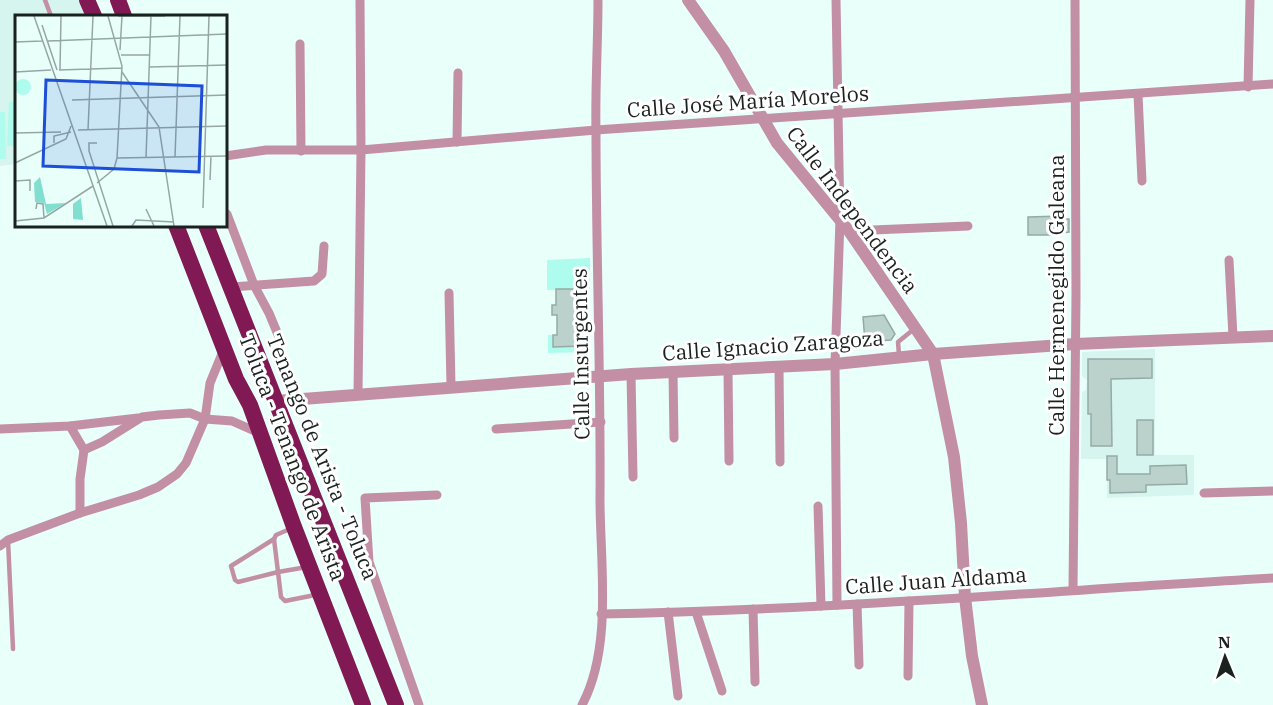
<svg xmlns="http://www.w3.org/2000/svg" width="1273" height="705" font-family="'IBM Plex Serif',serif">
  <rect width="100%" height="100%" fill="#e9fffa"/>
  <!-- built -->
  <g fill="#d6f5ef">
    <polygon points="0,0 82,0 88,16 16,16 16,164 0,166"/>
    <polygon points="1155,349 1155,455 1194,455 1194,495 1107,498 1107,459 1081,459 1082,392 1086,390 1087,380 1082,376 1082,352"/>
  </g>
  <!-- green -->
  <g fill="#aefcee">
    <polygon points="9,102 16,102 16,146 7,146"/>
    <polygon points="0,112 5,112 6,159 0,159"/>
    <polygon points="590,258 590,289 547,290 547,260"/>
    <polygon points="581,303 590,303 590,327 582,327"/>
    <polygon points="548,335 553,335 553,346 582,346 582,335 590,335 591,352 548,353"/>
  </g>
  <!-- building -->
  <g fill="#bbd1cc" stroke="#95aaa6" stroke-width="1.5">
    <polygon points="1061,216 1061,219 1069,219 1069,232 1061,233 1061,235 1028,235 1028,217"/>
    <polygon points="556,289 581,289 582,346 553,347 553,335 557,335 557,315 552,315 552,305 556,305"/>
    <polygon points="884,315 895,334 891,340 865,342 863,317"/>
    <polygon points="1088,359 1152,359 1152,378 1111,379 1112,446 1091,446 1091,414 1088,414"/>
    <rect x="1137" y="420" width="16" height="35"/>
    <polygon points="1107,456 1117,456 1117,474 1150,474 1150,466 1186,465 1187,484 1146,485 1146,492 1110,493 1110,480 1107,480"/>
  </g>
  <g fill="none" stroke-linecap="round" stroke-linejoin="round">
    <!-- service -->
    <g stroke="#c38fa5" stroke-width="4.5">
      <polyline points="45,0 51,16"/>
      <polyline points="899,355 898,342 914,329"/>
      <polyline points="292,528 276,535 274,539 278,572 307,567"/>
      <polyline points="274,539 231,566 235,580 238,582 278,572 281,597 285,601 315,595"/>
      <polyline points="8,540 13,649"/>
    </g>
    <!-- minor -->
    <g stroke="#c38fa5" stroke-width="9">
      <polyline points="836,0 840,220 835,364 837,605"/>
      <polyline points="300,44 301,151"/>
      <polyline points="1248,87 1250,0"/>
      <polyline points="1138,95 1142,181"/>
      <polyline points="457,142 458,73"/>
      <polyline points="225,156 266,150 361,150 596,130 1273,84"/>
      <polyline points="227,214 254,285 269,313 281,342"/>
      <polyline points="849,231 968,226"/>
      <polyline points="1229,260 1233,337"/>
      <polyline points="231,287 314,281 322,274 324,246"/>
      <polyline points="449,293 451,386"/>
      <polyline points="779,368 780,462"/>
      <polyline points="728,370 729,461"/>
      <polyline points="673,372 674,438"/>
      <polyline points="631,374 633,477"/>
      <polyline points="358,394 361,150 360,0"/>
      <polyline points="70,426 84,450"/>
      <polyline points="0,429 70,426 138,418"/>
      <polyline points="496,429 601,422"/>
      <polyline points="1204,493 1273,491"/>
      <polyline points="818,506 821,606"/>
      <polyline points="80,513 80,479 84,450 102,442 142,417 159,415 190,413 205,419 232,421 259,433"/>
      <polyline points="0,546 8,540 80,513 139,495 158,487 177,474 186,463 205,419 210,383 224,349"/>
      <polyline points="1073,590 1076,295 1075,0"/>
      <polyline points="857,604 859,665"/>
      <polyline points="753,609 755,682"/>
      <polyline points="668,612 678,696"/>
      <polyline points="696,612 722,691"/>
      <path d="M601 614C826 610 1049 591 1273 578"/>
      <polyline points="908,676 909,601"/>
      <polyline points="419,705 369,562 365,498 437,495"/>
      <path d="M582 705C613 647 600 563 600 499 601 377 596 254 596 132 595 88 598 44 598 0"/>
    </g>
    <!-- tertiary -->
    <g stroke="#c38fa5" stroke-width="12">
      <polyline points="688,0 724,51 777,143 849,231 933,354 954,457 961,523 965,597 972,656 982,705"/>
      <polyline points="276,401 631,374 835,364 933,354 1075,344 1273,336"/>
    </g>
    <!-- trunk -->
    <g stroke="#801954" stroke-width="16">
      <polyline points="87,0 94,16"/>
      <polyline points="118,0 124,16"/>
      <polyline points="176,225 236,379 250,405 294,527 363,705"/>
      <polyline points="206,225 396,705"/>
    </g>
  </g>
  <g text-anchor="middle" stroke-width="6" stroke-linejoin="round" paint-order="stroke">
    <!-- street labels -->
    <g font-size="21" fill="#1a2220" stroke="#fff">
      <text transform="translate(748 102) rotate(-4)" y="7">Calle José María Morelos</text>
      <text transform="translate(852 210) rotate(53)" y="7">Calle Independencia</text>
      <text transform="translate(1057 295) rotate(-90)" y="7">Calle Hermenegildo Galeana</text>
      <text transform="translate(773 346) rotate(-4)" y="7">Calle Ignacio Zaragoza</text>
      <text transform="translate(581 354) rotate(-91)" y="7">Calle Insurgentes</text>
      <text transform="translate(292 457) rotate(69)" y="7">Toluca - Tenango de Arista</text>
      <text transform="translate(322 457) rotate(68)" y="7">Tenango de Arista - Toluca</text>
      <text transform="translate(936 581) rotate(-4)" y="7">Calle Juan Aldama</text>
    </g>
  </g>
  <!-- overview -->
  <g transform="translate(15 15)">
    <rect width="212" height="212" fill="#e9fffa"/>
    <path d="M0 72a8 8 0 1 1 16 0a8 8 0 1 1-16 0Z" fill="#aefcee"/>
    <path d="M25 162 31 189 51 188 32 199 29 188 20 187 19 168ZM66 183 68 205 58 204V189Z" fill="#80dfcf"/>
    <path fill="none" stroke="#96a7a3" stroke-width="1.5" d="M19 1 92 211M103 1H150M27 10 42 55M33 26 212 19M0 27 27 26M105 35 107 1M106 40H134M134 52 212 50M44 55 107 53M45 55 46 1M0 57 36 55M107 57 144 112 159 211M57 85 212 80M63 115 212 111M73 115 78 1M0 118 46 117M39 128V121L56 117M82 128H74V136L98 211M160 142 165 1M102 143 212 141M131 143 136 1M0 148 51 124 56 111M195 165 196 141M0 166 15 165V176M82 168 99 154 102 143 107 51 93 1M188 193 194 1M21 194 22 188 28 189 29 203M131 194 139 211M0 206 29 203 78 171M117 211 121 205 159 207"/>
    <path fill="#1d4ed8" fill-opacity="0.15" stroke="#1d4ed8" stroke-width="3" d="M31 65 187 71 184 157 28 151Z"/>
    <rect width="212" height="212" fill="none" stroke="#1a2220" stroke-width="3"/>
  </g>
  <!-- north arrow -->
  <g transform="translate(1225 657) rotate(358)" stroke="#ffffff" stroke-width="4.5" paint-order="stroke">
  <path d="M0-4.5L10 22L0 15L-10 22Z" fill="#1a2220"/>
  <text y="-9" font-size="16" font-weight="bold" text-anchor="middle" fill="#1a2220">N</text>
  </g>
</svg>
